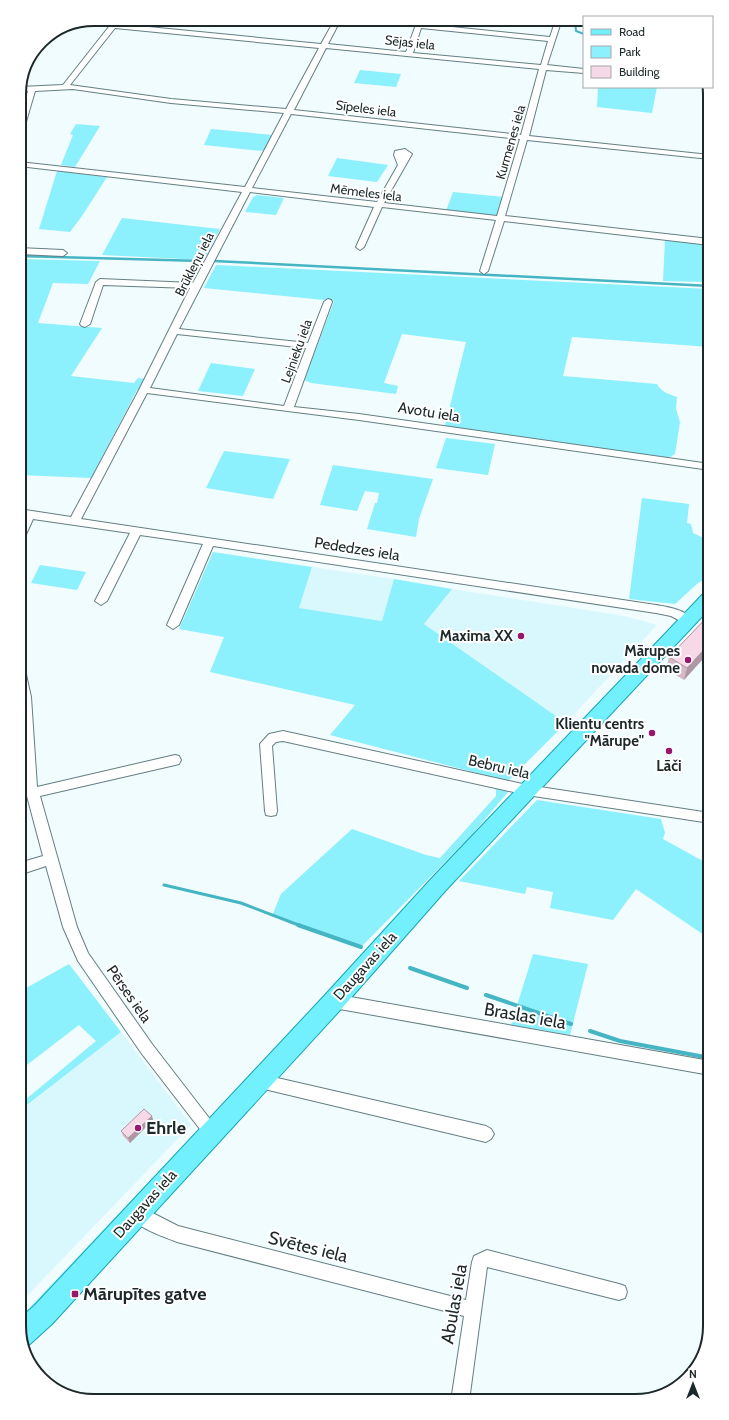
<svg xmlns="http://www.w3.org/2000/svg" width="729" height="1420" font-family="Cabin,sans-serif">
  <rect width="100%" height="100%" fill="#f0fcfe"/>
  <!-- built -->
  <g fill="#d9f8fd">
    <polygon points="312,567 394,579 382,621 299,608"/>
    <polygon points="452,589 624,616 657,625 566,723 424,624"/>
    <polygon points="121,1032 191,1125 19,1304 19,1111"/>
  </g>
  <!-- green -->
  <g fill="#8df0fd">
    <polygon points="360,70 401,74 396,87 354,83"/>
    <polygon points="598,87 657,87 652,113 597,107"/>
    <polygon points="76,124 100,126 75,167 61,165 73,135 70,134"/>
    <polygon points="211,129 273,135 267,148 262,151 204,145"/>
    <polygon points="337,158 388,165 377,182 328,176"/>
    <polygon points="57,171 107,177 82,216 70,232 39,229"/>
    <polygon points="453,192 504,197 498,214 494,217 446,211"/>
    <polygon points="257,195 284,198 276,215 245,212 253,197"/>
    <polygon points="122,218 220,229 204,260 102,255"/>
    <polygon points="665,239 709,245 706,282 663,281"/>
    <polygon points="19,259 100,261 88,284 53,283 38,323 102,328 71,376 134,383 138,378 145,379 140,390 137,390 91,478 19,475"/>
    <path d="M216 265 710 289V347L572 337 563 376 657 384C661 392 669 394 677 397L676 409 680 422 675 454 667 459 444 429 466 342 402 334 384 383 398 386 396 394 311 383 304 380 334 301 204 288Z"/>
    <polygon points="211,363 255,369 243,396 198,391"/>
    <polygon points="446,438 495,444 488,475 436,468"/>
    <polygon points="224,451 290,459 273,499 206,488"/>
    <polygon points="333,465 433,479 419,519 416,537 367,529 375,503 377,503 379,493 365,491 357,511 320,505"/>
    <polygon points="642,498 689,504 687,523 691,524 693,533 710,541 710,577 698,583 675,604 629,599"/>
    <polygon points="213,552 312,567 299,608 382,621 394,579 452,589 424,624 566,723 508,781 330,735 355,705 210,672 224,637 179,629"/>
    <polygon points="40,565 86,572 77,590 31,583"/>
    <polygon points="493,787 506,789 508,792 470,837 361,947 272,916 281,894 352,829 426,855 440,858 496,796 496,790"/>
    <polygon points="537,800 661,819 665,833 663,839 710,865 710,939 636,889 613,920 550,908 553,892 527,887 525,894 459,881"/>
    <polygon points="533,954 588,964 570,1035 511,1025"/>
    <polygon points="69,964 121,1032 19,1111 19,1105 96,1041 79,1025 19,1071 19,992"/>
    <polygon points="197,1131 195,1136 19,1325 19,1319"/>
  </g>
  <g fill="none" stroke-linecap="round" stroke-linejoin="round">
    <!-- stream-far3 -->
    <polyline stroke="#45b5c3" stroke-width="2" points="575,19 576,31 584,34"/>
    <!-- stream-far2 -->
    <g stroke="#45b5c3" stroke-width="2.5">
      <polyline points="19,256 202,261"/>
      <polyline points="214,261 710,286"/>
    </g>
    <!-- stream-far1 -->
    <polyline stroke="#45b5c3" stroke-width="3" points="164,885 241,903 301,926"/>
    <!-- stream -->
    <g stroke="#45b5c3" stroke-width="4">
      <polyline points="298,925 361,947"/>
      <polyline points="410,968 467,988"/>
      <polyline points="486,995 571,1024"/>
      <polyline points="590,1031 620,1041 710,1058"/>
    </g>
    <defs>
      <g id="street">
        <path d="M115 19 121 20 118 24 321 44 335 19H341L328 44 406 52 418 19H424L423 24 550 37 556 19H562L547 65 584 69V73L546 70 529 136 710 155V159L527 140 505 216 710 239V245L504 221 488 271 484 274 480 271 496 220 382 207 364 247 360 250 356 247 374 207 250 192 179 329 308 343 324 302 328 299 331 300 332 302 294 407 359 414 710 464V470L359 420 147 393 81 519 656 605C668 607 687 610 694 621L692 624 688 625 671 616 656 613 213 546 179 625 173 629 167 625 203 544 140 535 107 601 101 605 95 601 130 533 33 519 23 541 19 542V527L24 517H19V509L71 517 139 390 190 288 103 285 90 324 85 327 82 326 80 324 96 282 100 279 193 283 242 192 19 166V162L245 187 284 113 171 103 73 89 35 91 23 132 19 134V119L28 91H19L20 87 63 85ZM115 28 319 48 286 109 171 99 70 85ZM421 28 548 41 541 65 413 53ZM326 48 539 69 521 135 294 110ZM291 114 520 139 497 216 384 203 412 154 405 149 395 151 394 155 398 165 377 202 252 188ZM177 334 306 348 284 406 150 388Z"/>
        <polygon points="19,248 63,250 67,253 63,256 19,254"/>
        <polygon points="19,666 23,667 25,670 31,697 37,787 175,755 179,756 181,760 179,764 175,765 40,796 77,927 88,953 152,1044 216,1127 219,1132 216,1137 211,1140 206,1137 142,1054 78,961 63,927 46,866 19,875 19,863 43,856 23,781"/>
        <polygon points="283,731 527,785 710,813 710,823 527,795 283,741 276,742 272,746 277,811 276,815 271,816 266,815 265,811 260,744 269,734"/>
        <polygon points="334,994 710,1061 710,1075 334,1008 329,1006 327,1001 329,996"/>
        <polygon points="260,1074 486,1126 491,1129 494,1134 491,1139 486,1142 260,1088 255,1086 253,1081 255,1076"/>
        <path d="M137 1205 178 1226 466 1300 472 1262 474 1256 487 1250 619 1284 625 1286 627 1292 625 1298 619 1300 487 1267 469 1401H451L464 1316 177 1242C163 1236 135 1228 129 1213L131 1207Z"/>
      </g>
      <polygon id="primary" points="710,591 710,608 446,890 342,1008 52,1324 30,1344 23,1347 19,1319 34,1306 326,994 432,878 704,593"/>
    </defs>
    <!-- street casing -->
    <use href="#street" stroke="#647f83" stroke-width="2"/>
    <!-- primary casing -->
    <use href="#primary" stroke="#18a4b2" stroke-width="2"/>
    <!-- street -->
    <use href="#street" fill="#fff" fill-rule="evenodd"/>
    <!-- primary -->
    <use href="#primary" fill="#73f0fd" fill-rule="evenodd"/>
  </g>
  <!-- wall -->
  <g fill="#d4bac7">
    <polygon points="710,614 710,651 684,680 666,669 669,657"/>
    <polygon points="152,1116 153,1120 130,1143 123,1136 121,1131"/>
  </g>
  <!-- shaded-wall -->
  <g fill="#ad97a2">
    <polygon points="710,643 710,651 684,680 687,668"/>
    <polygon points="152,1116 153,1120 130,1143 128,1138"/>
  </g>
  <!-- building -->
  <g fill="#f7d8e7" stroke="#ad97a2">
    <polygon points="710,614 710,643 687,668 669,657"/>
    <polygon points="144,1109 152,1116 128,1138 121,1131"/>
  </g>
  <!-- markers -->
  <g fill="#98166c" stroke="#fff" stroke-width="1.5">
    <circle cx="521" cy="636" r="4"/>
    <circle cx="688" cy="660" r="4"/>
    <circle cx="652" cy="733" r="4"/>
    <circle cx="669" cy="751" r="4"/>
    <circle cx="138" cy="1128" r="4"/>
    <rect x="71" y="1290" width="8" height="8" rx="2"/>
  </g>
  <g text-anchor="middle" stroke-width="4" stroke-linejoin="round" paint-order="stroke">
    <!-- far-street labels -->
    <g font-size="13" fill="#1c2829" stroke="#fff">
      <text transform="translate(410 42) rotate(6)" y="5">Sējas iela</text>
      <text transform="translate(366 108) rotate(7)" y="5">Sīpeles iela</text>
      <text transform="translate(510 142) rotate(-74)" y="5">Kurmenes iela</text>
      <text transform="translate(366 192) rotate(7)" y="5">Mēmeles iela</text>
      <text transform="translate(194 264) rotate(-63)" y="5">Brūkleņu iela</text>
      <text transform="translate(296 351) rotate(-70)" y="5">Lejnieku iela</text>
    </g>
    <!-- street labels -->
    <g font-size="15" fill="#1c2829" stroke="#fff">
      <text transform="translate(429 412) rotate(9)" y="5">Avotu iela</text>
      <text transform="translate(357 549) rotate(9)" y="5">Pededzes iela</text>
      <text transform="translate(499 767) rotate(13)" y="5">Bebru iela</text>
      <text transform="translate(365 966) rotate(-48)" y="5">Daugavas iela</text>
      <text transform="translate(129 994) rotate(55)" y="5">Pērses iela</text>
      <text transform="translate(145 1204) rotate(-48)" y="5">Daugavas iela</text>
    </g>
    <!-- poi labels -->
    <g font-size="15" font-weight="bold" fill="#1c2829" stroke="#fff" text-anchor="end">
      <text x="513" y="641">Maxima XX</text>
      <text x="680" y="656">Mārupes<tspan x="680" dy="17">novada dome</tspan></text>
      <text x="644" y="729">Klientu centrs<tspan x="644" dy="17">"Mārupe"</tspan></text>
      <text x="669" y="771" text-anchor="middle">Lāči</text>
    </g>
    <!-- near-street labels -->
    <g font-size="18" fill="#1c2829" stroke="#fff">
      <text transform="translate(525 1016) rotate(10)" y="6">Braslas iela</text>
      <text transform="translate(308 1247) rotate(14)" y="6">Svētes iela</text>
      <text transform="translate(454 1304) rotate(-80)" y="6">Abulas iela</text>
    </g>
    <!-- near-poi labels -->
    <g font-size="18" font-weight="bold" fill="#1c2829" stroke="#fff" text-anchor="start">
      <text x="146" y="1134">Ehrle</text>
      <text x="83" y="1300">Mārupītes gatve</text>
    </g>
  </g>
  <!-- crop -->
  <path d="M0 0H729V1420H0ZM94 26H635A68 68 0 0 1 703 94V1326A68 68 0 0 1 635 1394H94A68 68 0 0 1 26 1326V94A68 68 0 0 1 94 26Z" fill="#fff" fill-rule="evenodd"/>
  <path fill="none" stroke="#1c2829" stroke-width="2" d="M94 26H635A68 68 0 0 1 703 94V1326A68 68 0 0 1 635 1394H94A68 68 0 0 1 26 1326V94A68 68 0 0 1 94 26Z"/>
  <!-- legend -->
  <rect x="583" y="16" width="130" height="72" fill="#ffffff" stroke="#a4a9a9"/>
  <rect x="591" y="29" width="20" height="6" fill="#73f0fd" stroke="#a4a9a9"/>
  <text x="619" y="36" font-size="12" fill="#1c2829">Road</text>
  <rect x="591" y="46" width="20" height="12" fill="#8df0fd" stroke="#a4a9a9"/>
  <text x="619" y="56" font-size="12" fill="#1c2829">Park</text>
  <rect x="591" y="66" width="20" height="12" fill="#f7d8e7" stroke="#a4a9a9"/>
  <text x="619" y="76" font-size="12" fill="#1c2829">Building</text>
  <!-- north arrow -->
  <g transform="translate(693 1384)" stroke="#ffffff" stroke-width="3" paint-order="stroke">
  <path d="M0-3L7 15L0 10L-7 15Z" fill="#1c2829"/>
  <text y="-6" font-size="11" font-weight="bold" text-anchor="middle" fill="#1c2829">N</text>
  </g>
</svg>
